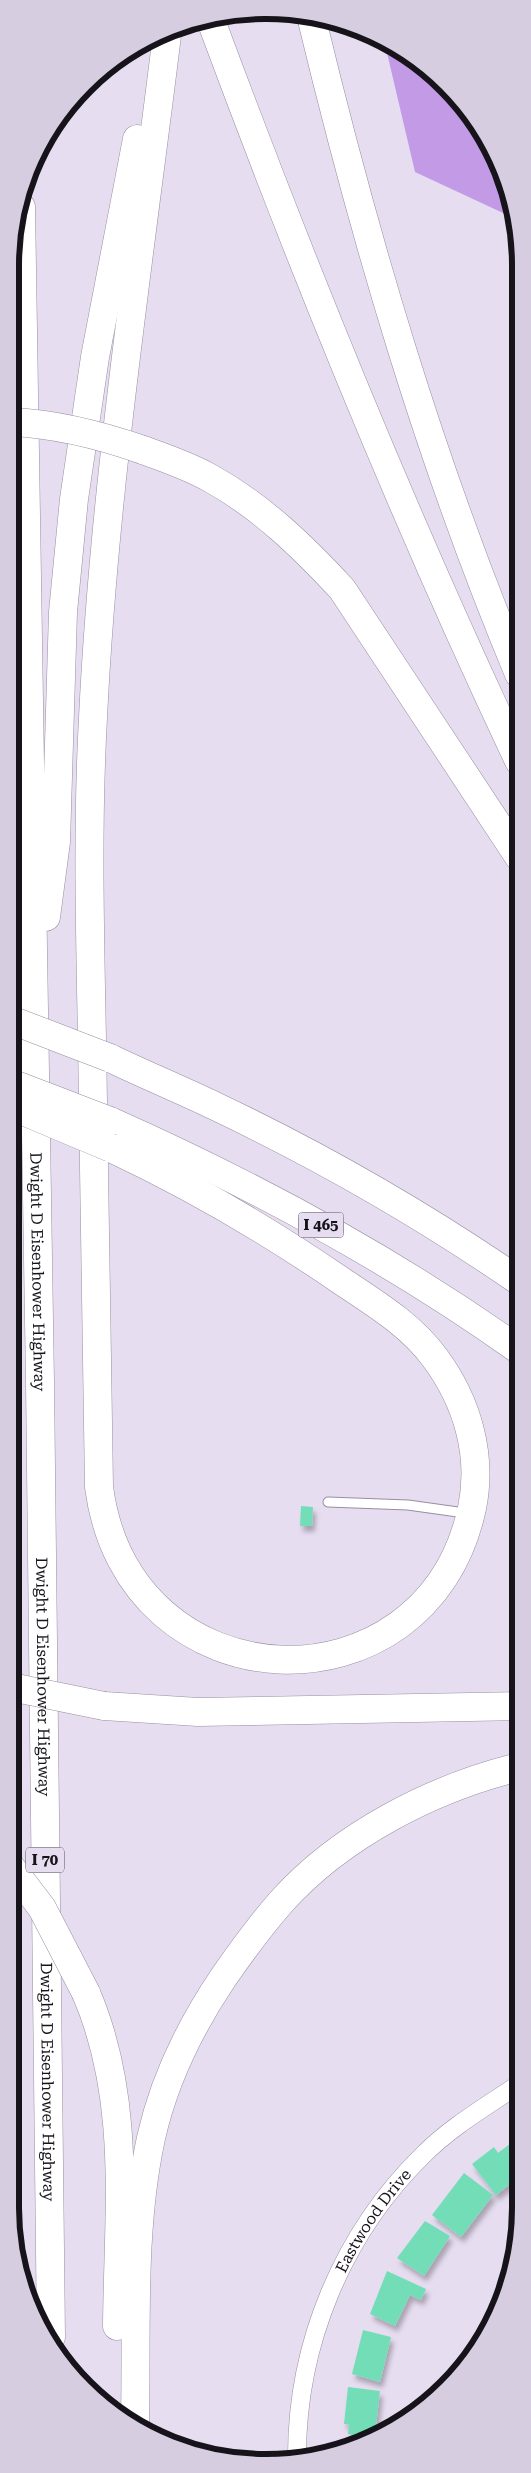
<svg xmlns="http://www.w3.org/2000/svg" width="531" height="2473" font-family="'Roboto Serif',serif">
  <defs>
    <filter id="shadow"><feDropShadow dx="3" dy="5.5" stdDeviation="2.5" flood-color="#0004"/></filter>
  </defs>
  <rect width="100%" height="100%" fill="#e7ddf1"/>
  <!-- forest -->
  <polygon fill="#c29ae5" points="384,40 446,85 495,153 514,218 415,172"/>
  <!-- building -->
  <g fill="#73ddb7" filter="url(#shadow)">
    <polygon points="301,1506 313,1507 312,1526 300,1526"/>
    <polygon points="519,2137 519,2177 496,2195 472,2164 494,2147 498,2153"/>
    <polygon points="464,2173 493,2195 461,2237 432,2215"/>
    <polygon points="425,2221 450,2236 424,2276 397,2258"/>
    <polygon points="387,2271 426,2289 421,2300 410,2295 395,2326 370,2314"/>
    <polygon points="488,2316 495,2319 495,2321 473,2349"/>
    <polygon points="363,2330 391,2337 380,2382 352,2374"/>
    <polygon points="348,2387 380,2391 375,2434 369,2437 348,2434 349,2424 344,2424"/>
  </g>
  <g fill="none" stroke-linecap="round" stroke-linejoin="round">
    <defs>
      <polyline id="lane" points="328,1502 408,1505 465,1513"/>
      <g id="street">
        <path id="s1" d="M297 2456C297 2343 343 2233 424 2154 452 2126 487 2106 519 2084"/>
      </g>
      <g id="highway">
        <path d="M311 16C365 240 430 461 519 674"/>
        <path d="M210 18C303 269 404 518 519 761"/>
        <path id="s2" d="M21 207 40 1382 51 2337"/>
        <path d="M143 450C165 458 189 466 210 478 261 506 303 547 342 589L519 857"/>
        <polyline points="46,917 56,842 63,612 74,499 95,357 137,139"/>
        <path d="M110 1058C145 1075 182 1090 217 1107 322 1157 423 1215 519 1281"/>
        <path d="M110 1121C254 1185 391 1259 519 1350"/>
        <path d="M111 1148C192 1186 269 1231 343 1282 376 1304 412 1326 435 1358 467 1401 483 1455 472 1508 427 1719 128 1708 99 1487 96 1338 94 1189 92 1040 90 933 87 826 93 718 104 489 139 262 167 35"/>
        <polyline points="104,1706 198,1712 519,1706"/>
        <path d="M86 1993C132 2100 118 2212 117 2326"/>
        <path d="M135 2422C137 2327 131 2231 151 2138 164 2080 190 2027 223 1978 241 1952 260 1926 281 1902 341 1835 433 1788 519 1767"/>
      </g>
    </defs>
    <!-- lane casing -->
    <use href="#lane" stroke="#988ea1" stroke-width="11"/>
    <!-- street casing -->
    <use href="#street" stroke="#988ea1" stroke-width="19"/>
    <!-- highway casing -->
    <use href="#highway" stroke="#988ea1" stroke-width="29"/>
    <!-- lane -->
    <use href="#lane" stroke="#fff" stroke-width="9"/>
    <!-- street -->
    <use href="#street" stroke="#fff" stroke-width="18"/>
    <!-- highway -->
    <use href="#highway" stroke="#fff" stroke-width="28"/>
    <defs>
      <g id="highway-bridge">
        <path d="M12 422C57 424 100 435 143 450"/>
        <polyline points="11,1020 110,1058"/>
        <polyline points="11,1083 110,1121"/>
        <polyline points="11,1106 111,1148"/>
        <polyline points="11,1687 104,1706"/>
        <polyline points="10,1866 42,1908 86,1993"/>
      </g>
    </defs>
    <!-- highway-bridge casing -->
    <use href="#highway-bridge" stroke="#988ea1" stroke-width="29" stroke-linecap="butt"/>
    <!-- highway-bridge -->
    <use href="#highway-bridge" stroke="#fff" stroke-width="28"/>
  </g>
  <g text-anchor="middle" stroke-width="5" stroke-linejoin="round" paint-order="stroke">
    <!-- shield labels -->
    <g fill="#e7ddf1" stroke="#55505a" stroke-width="1">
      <rect x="298.5" y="1212.5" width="45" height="25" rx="4"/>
      <rect x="26" y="1847.5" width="38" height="25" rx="4"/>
    </g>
    <g font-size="15" font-weight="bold" fill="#17131a">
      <text x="321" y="1230">I 465</text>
      <text x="45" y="1865">I 70</text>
    </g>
    <!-- street labels -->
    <g font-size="16" fill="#17131a" stroke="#e7ddf1">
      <text dy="6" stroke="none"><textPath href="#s2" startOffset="1065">Dwight D Eisenhower Highway</textPath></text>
      <text dy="6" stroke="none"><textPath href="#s2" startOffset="1470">Dwight D Eisenhower Highway</textPath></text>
      <text dy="6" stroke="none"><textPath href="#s2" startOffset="1875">Dwight D Eisenhower Highway</textPath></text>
      <text dy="6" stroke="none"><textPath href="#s1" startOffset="252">Eastwood Drive</textPath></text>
    </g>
  </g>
  <!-- crop -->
  <path d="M0 0H531V2473H0ZM265 19H266A246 246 0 0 1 512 265V2208A246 246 0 0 1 266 2454H265A246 246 0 0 1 19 2208V265A246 246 0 0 1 265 19Z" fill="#d6cde0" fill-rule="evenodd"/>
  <path fill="none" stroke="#17131a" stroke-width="6" d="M265 19H266A246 246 0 0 1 512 265V2208A246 246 0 0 1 266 2454H265A246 246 0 0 1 19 2208V265A246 246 0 0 1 265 19Z"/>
</svg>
